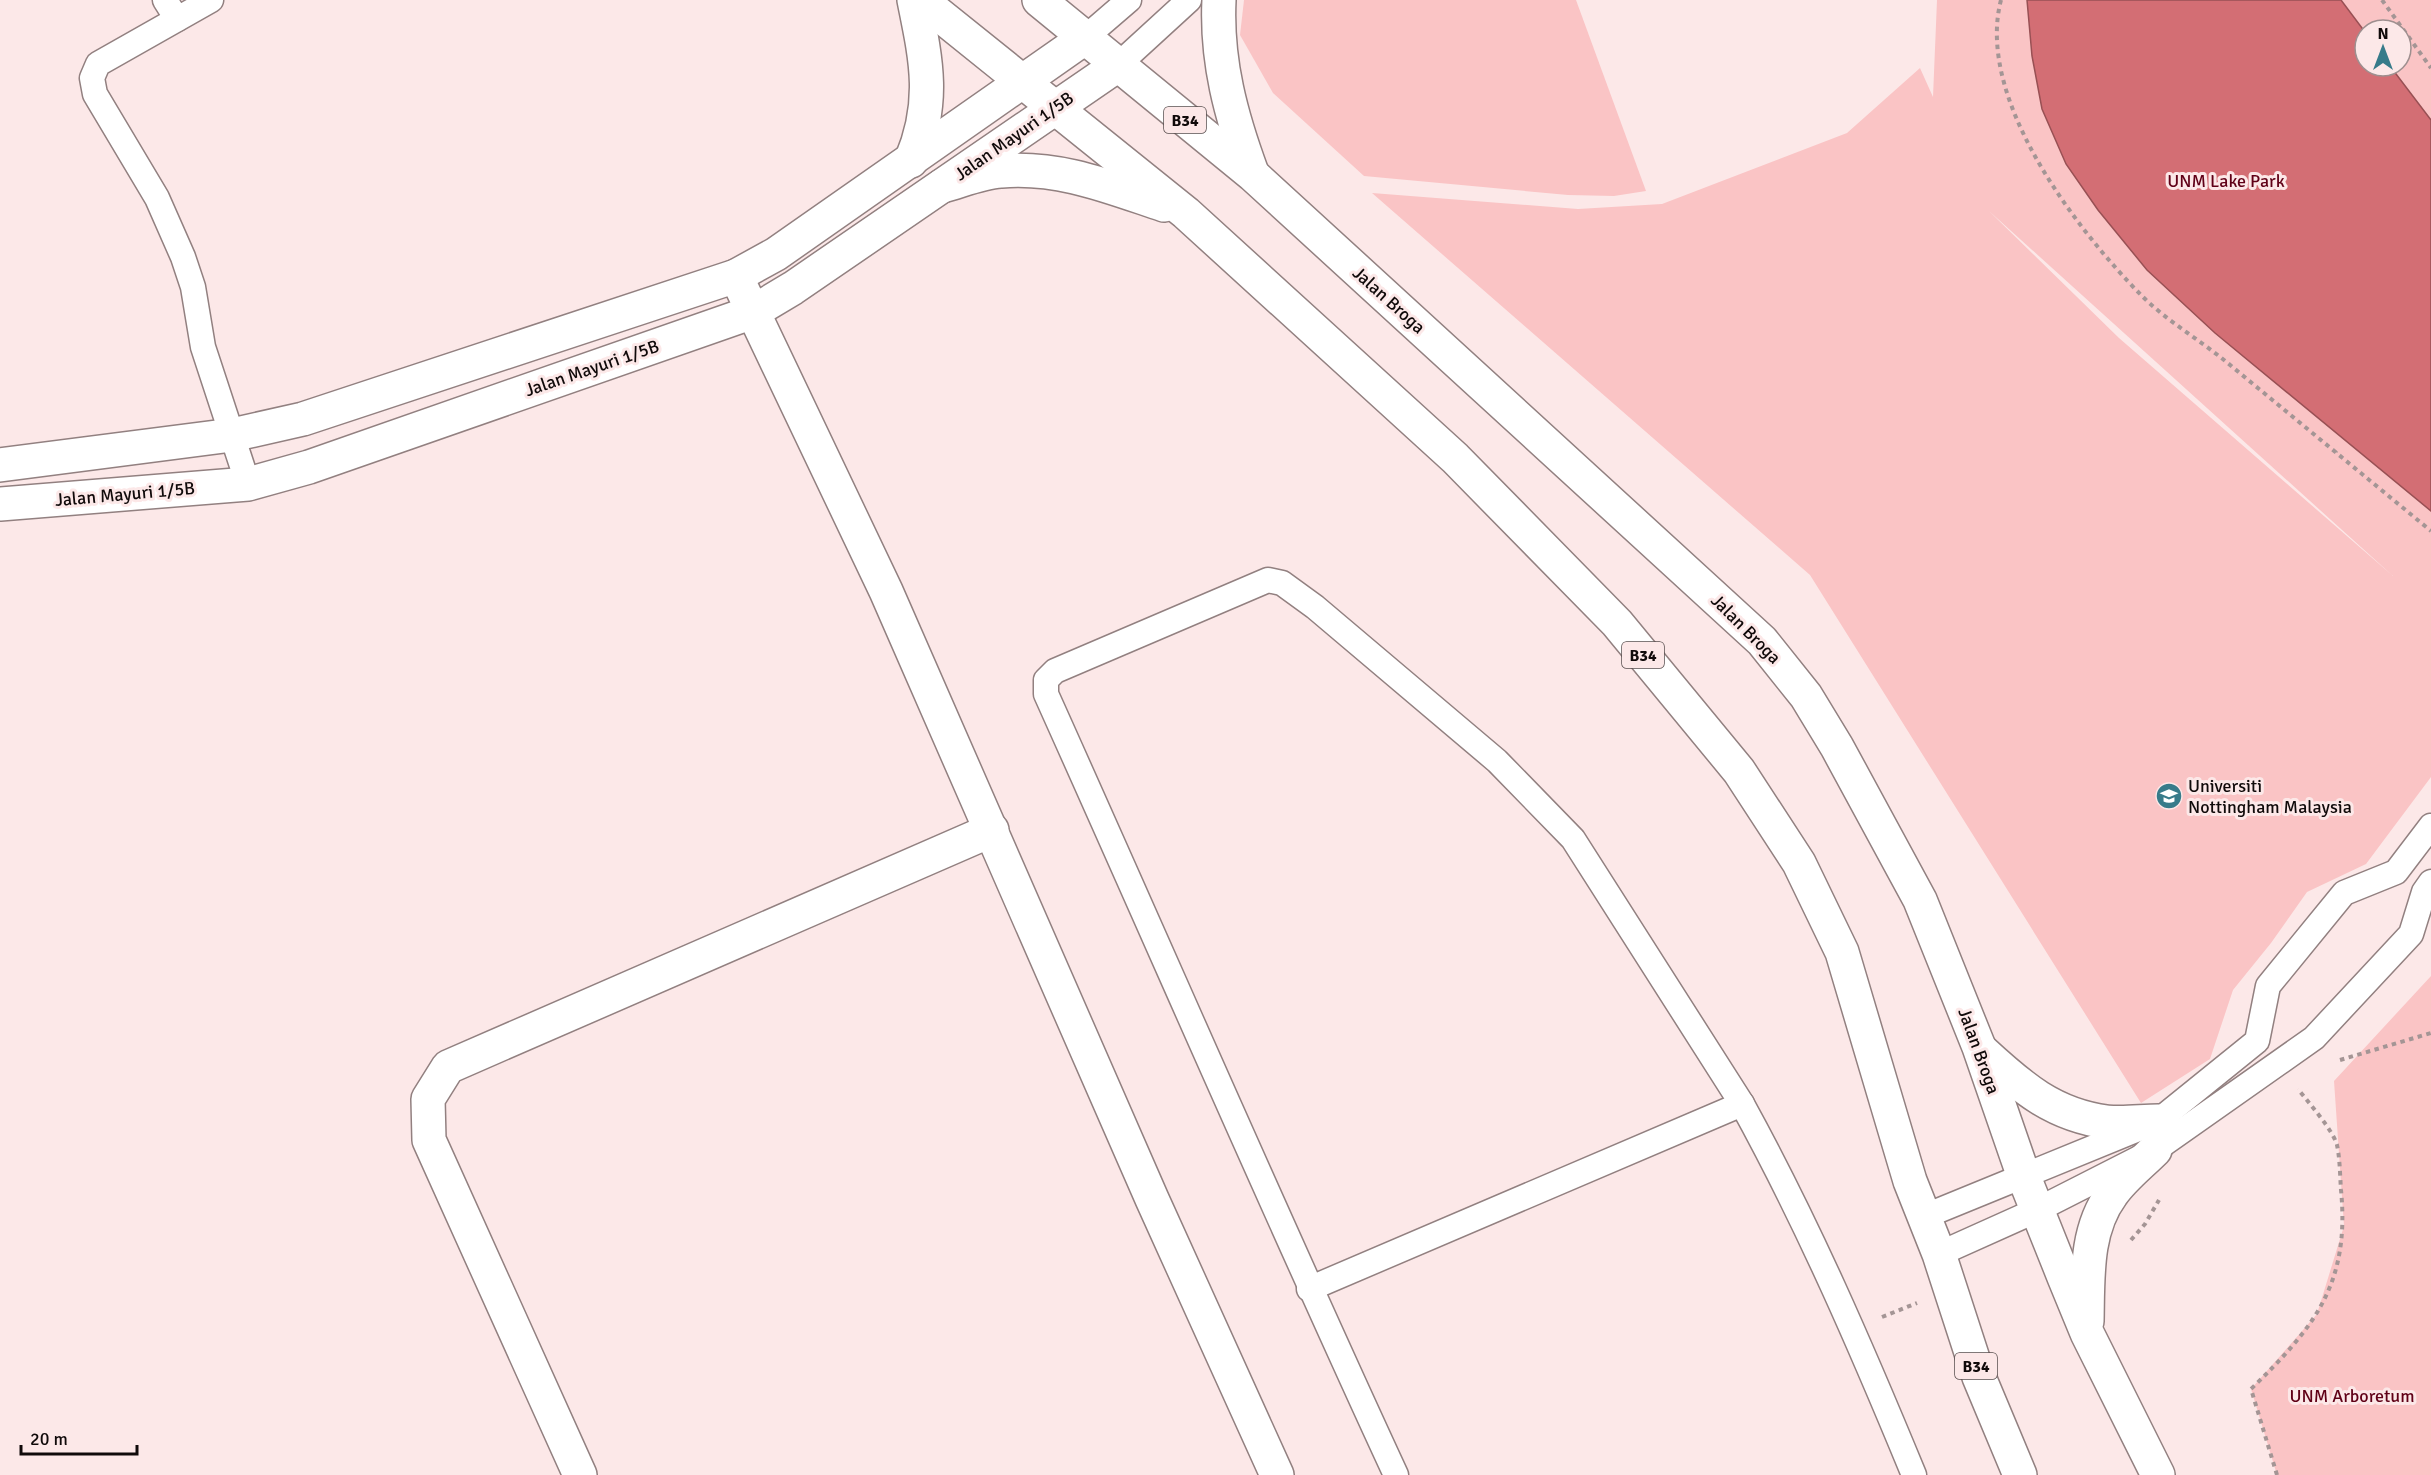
<svg xmlns="http://www.w3.org/2000/svg" width="2431" height="1475" font-family="Signika,sans-serif">
  <rect width="100%" height="100%" fill="#fce8e8"/>
  <!-- green -->
  <g fill="#fac4c5" fill-rule="evenodd">
    <polygon points="1244,0 1576,0 1646,191 1614,196 1568,195 1364,176 1273,93 1240,35"/>
    <path d="M1937 0H2431V777L2366 864 2307 892 2271 943 2233 990 2210 1059 2141 1103 1810 575 1372 193 1578 209 1662 204 1847 133 1920 68 1933 97ZM2365 30H2401V66H2365ZM1989 211 2393 576 2119 338Z"/>
    <polygon points="2431,976 2431,1475 2277,1475 2251,1389 2317,1314 2344,1226 2334,1081"/>
  </g>
  <!-- water -->
  <polygon fill="#d36e74" stroke="#985054" stroke-width="1.5" points="2027,0 2341,0 2365,32 2365,66 2390,66 2431,120 2431,511 2215,333 2147,270 2098,210 2066,164 2042,109 2032,56"/>
  <g fill="none" stroke-linecap="round" stroke-linejoin="round">
    <defs>
      <g id="lane">
        <polyline points="165,0 177,19"/>
        <polyline points="211,0 98,64 92,78 95,94 157,198 183,257 193,287 203,347 248,484"/>
        <polyline points="1086,37 1129,0"/>
        <polyline points="1118,65 1189,0"/>
        <polyline points="1923,1217 2158,1121 2257,1041 2268,986 2344,893 2396,872 2431,826"/>
        <polyline points="1939,1254 2037,1210 2155,1150 2314,1038 2411,934 2424,892 2431,882"/>
        <polyline points="1309,1289 1742,1104"/>
        <path d="M1396 1475C1276 1216 1163 954 1046 694V680L1055 671 1268 580 1282 583 1315 607 1497 761 1573 839 1742 1104C1808 1224 1862 1349 1914 1475"/>
      </g>
      <g id="street">
        <polyline points="736,276 886,591 1152,1199 1277,1475"/>
        <polyline points="580,1475 429,1140 428,1099 448,1067 992,830"/>
      </g>
      <g id="secondary">
        <polyline points="0,465 232,435 303,419 736,276 776,254 1086,37"/>
        <polyline points="0,504 248,484 309,467 753,312 793,288 1118,65"/>
      </g>
      <g id="primary">
        <polyline points="921,0 1186,213 1455,458 1617,623 1739,771 1799,863 1842,952 1910,1181 1939,1254 1979,1377 2020,1475"/>
        <polyline points="1039,0 1253,175 1762,641 1806,696 1837,747 1920,900 1979,1047 2024,1177 2064,1277 2087,1333 2158,1475"/>
        <path d="M1219 0C1216 61 1231 116 1252 173"/>
        <path d="M911 161C936 102 926 59 914 0"/>
        <path d="M942 186C961 181 982 172 1001 171 1060 166 1110 187 1164 205"/>
        <path d="M1982 1051C2021 1087 2053 1115 2107 1122 2123 1124 2142 1121 2158 1121"/>
        <path d="M2087 1321C2088 1278 2085 1230 2112 1194 2123 1178 2141 1164 2155 1150"/>
      </g>
    </defs>
    <!-- lane casing -->
    <use href="#lane" stroke="#928080" stroke-width="27"/>
    <!-- street casing -->
    <use href="#street" stroke="#928080" stroke-width="36"/>
    <!-- secondary casing -->
    <use href="#secondary" stroke="#928080" stroke-width="36"/>
    <!-- primary casing -->
    <use href="#primary" stroke="#928080" stroke-width="36"/>
    <!-- path -->
    <g stroke="#a49595" stroke-width="4" stroke-dasharray="4.5 4.5" stroke-linecap="butt">
      <path d="M2001 0C1975 99 2077 230 2142 296 2166 320 2198 339 2224 360 2293 417 2362 474 2431 531"/>
      <polyline points="2382,0 2431,68"/>
      <polyline points="2340,1060 2431,1033"/>
      <polyline points="2131,1240 2145,1224 2159,1200"/>
      <polyline points="1882,1317 1917,1303"/>
      <path d="M2277 1475 2251 1389C2315 1327 2350 1283 2341 1190 2340 1176 2340 1159 2337 1145 2333 1130 2308 1102 2298 1089"/>
    </g>
    <!-- lane -->
    <use href="#lane" stroke="#fff" stroke-width="24"/>
    <!-- street -->
    <use href="#street" stroke="#fff" stroke-width="33"/>
    <!-- secondary -->
    <use href="#secondary" stroke="#fff" stroke-width="33"/>
    <!-- primary -->
    <use href="#primary" stroke="#fff" stroke-width="33"/>
  </g>
  <!-- icons -->
  <defs>
    <symbol id="university-disc" viewBox="-11 -11 22 22"><circle r="9.5" fill="#377b8a" stroke="#fce8e8"/><path d="M0-5L7-2L0 1L-7-2ZM-4 1L0 2.5L4 1V4Q0 6-4 4Z" fill="#fff"/></symbol>
  </defs>
  <g fill-rule="evenodd">
    <use href="#university-disc" x="2154" y="781" width="30" height="30"/>
  </g>
  <g text-anchor="middle" stroke-width="6" stroke-linejoin="round" paint-order="stroke">
    <!-- shield labels -->
    <g fill="#fce8e8" stroke="#574d4d" stroke-width="1.5">
      <rect x="1164" y="107" width="42" height="26" rx="4.5"/>
      <rect x="1622" y="642" width="42" height="26" rx="4.5"/>
      <rect x="1955" y="1353" width="42" height="26" rx="4.5"/>
    </g>
    <g font-size="16" font-weight="bold" fill="#100a0a">
      <text x="1185" y="126">B34</text>
      <text x="1643" y="661">B34</text>
      <text x="1976" y="1372">B34</text>
    </g>
    <!-- street labels -->
    <g font-size="18" fill="#100a0a" stroke="#fce8e8">
      <text transform="translate(1014 136) rotate(-35)" y="6">Jalan Mayuri 1/5B</text>
      <text transform="translate(1389 300) rotate(42)" y="6">Jalan Broga</text>
      <text transform="translate(592 368) rotate(-19)" y="6">Jalan Mayuri 1/5B</text>
      <text transform="translate(125 494) rotate(-5)" y="6">Jalan Mayuri 1/5B</text>
      <text transform="translate(1746 629) rotate(45)" y="6">Jalan Broga</text>
      <text transform="translate(1979 1051) rotate(70)" y="6">Jalan Broga</text>
    </g>
    <!-- park labels -->
    <g font-size="18" fill="#600017" stroke="#fce8e8">
      <text x="2226" y="187">UNM Lake Park</text>
      <text x="2352" y="1402">UNM Arboretum</text>
    </g>
    <!-- poi labels -->
    <g font-size="18" fill="#100a0a" stroke="#fce8e8" text-anchor="start">
      <text x="2188" y="792">Universiti<tspan x="2188" dy="21">Nottingham Malaysia</tspan></text>
    </g>
  </g>
  <!-- north arrow -->
  <g transform="translate(2383 48)"><circle r="28" fill="#fce8e8" stroke="#9e8f8f" stroke-width="1.5"/>
  <path d="M0-4.5L10 22L0 15L-10 22Z" fill="#377b8a"/>
  <text y="-9" font-size="16" font-weight="bold" text-anchor="middle" fill="#100a0a">N</text>
  </g>
  <!-- scale -->
  <path d="M21 1445v9h116v-9" fill="none" stroke="#100a0a" stroke-width="3"/>
  <text x="30" y="1445" font-size="18" fill="#100a0a" stroke="#fce8e8" stroke-width="4.5" paint-order="stroke">20 m</text>
</svg>
